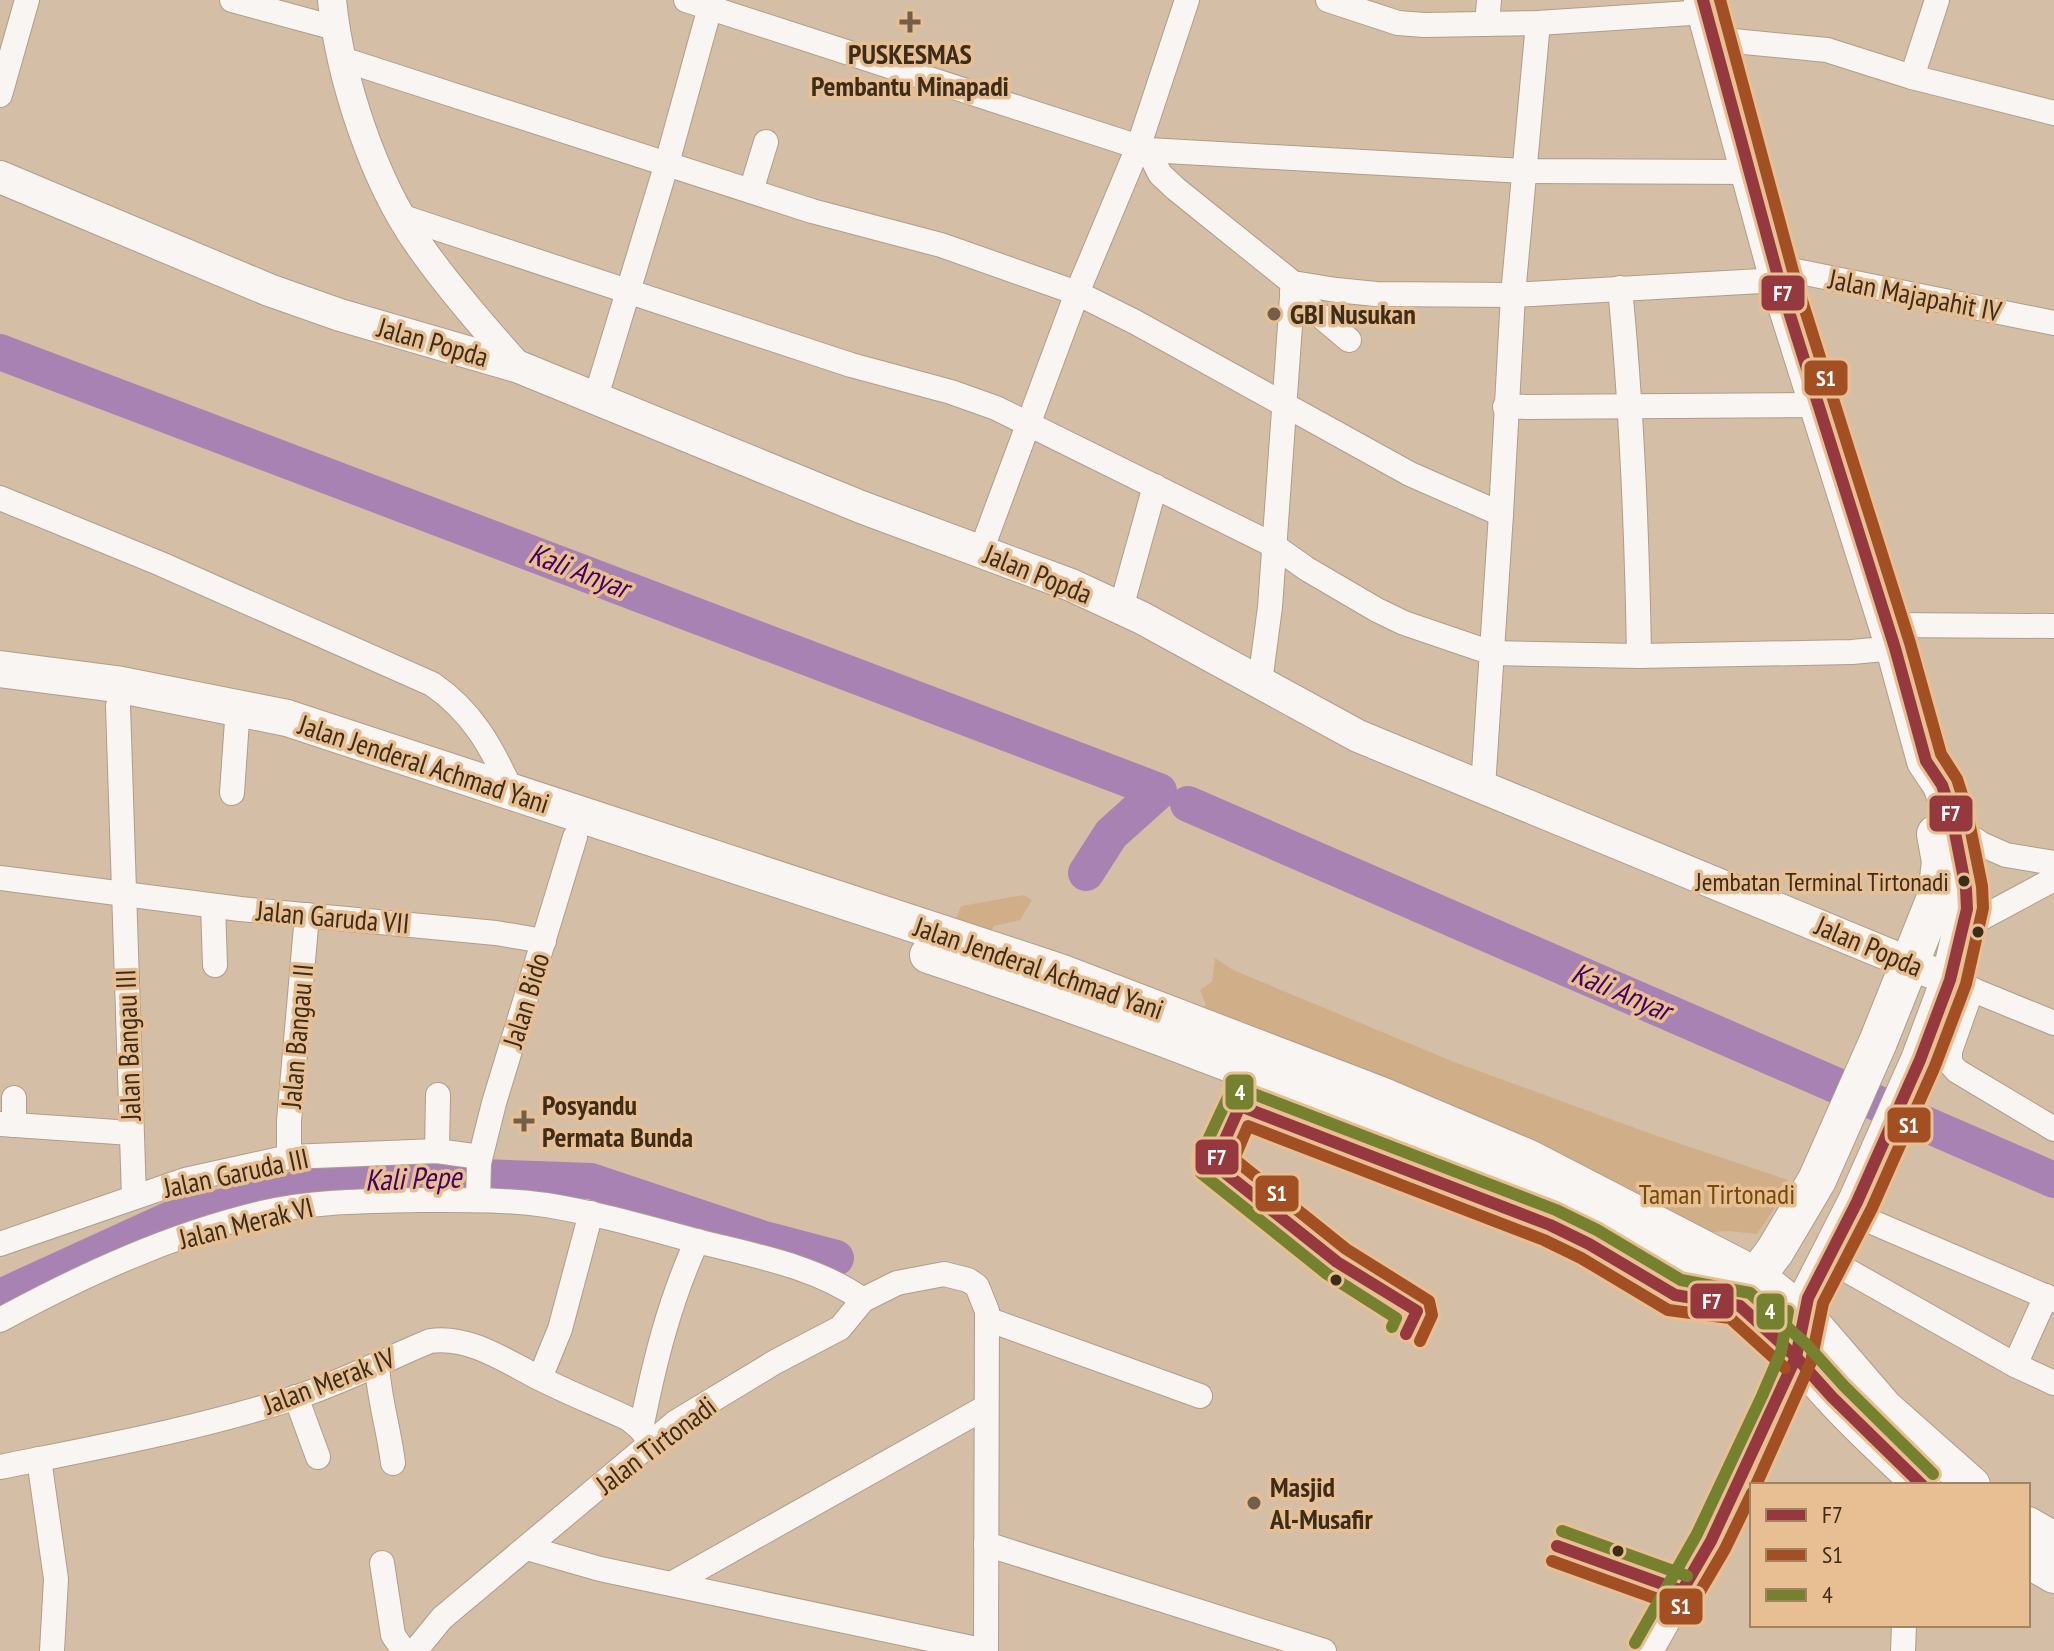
<svg xmlns="http://www.w3.org/2000/svg" width="2054" height="1651" font-family="'PT Sans Narrow',sans-serif">
  <rect width="100%" height="100%" fill="#d4bea6"/>
  <!-- green -->
  <g fill="#d0ae88">
    <polygon points="1024,895 1032,900 1020,920 994,926 987,938 953,927 961,906"/>
    <polygon points="1215,958 1233,970 1454,1062 1654,1135 1788,1180 1784,1194 1757,1234 1729,1231 1712,1232 1674,1216 1195,1015 1206,1005 1200,990 1212,982"/>
  </g>
  <g fill="none" stroke-linecap="round" stroke-linejoin="round">
    <!-- river -->
    <g stroke="#a782b2" stroke-width="36">
      <polyline points="0,352 1159,791 1111,834 1086,873"/>
      <polyline points="1188,804 2054,1180"/>
      <polyline points="0,1297 171,1219 321,1183 452,1176 591,1181 764,1239 836,1258"/>
    </g>
    <defs>
      <g id="minor">
        <polyline points="232,0 335,28"/>
        <polyline points="686,0 1148,150 1524,171 1751,172"/>
        <polyline points="1328,0 1398,23 1424,25 1538,23 1706,12"/>
        <polyline points="1487,24 1489,0"/>
        <polyline points="1713,39 1827,50 1912,77 2054,113"/>
        <polyline points="342,59 812,211 941,245 1077,293 1135,322 1410,474 1501,514"/>
        <polyline points="1912,77 1937,0"/>
        <polyline points="0,95 27,0"/>
        <polyline points="1148,150 1160,174 1176,189 1293,283 1336,290 1376,294 1513,295 1779,280"/>
        <polyline points="751,191 766,142"/>
        <polyline points="403,217 851,365 951,392 996,408 1273,545 1307,569 1377,610 1404,623 1492,653 1639,656 1852,652 1895,648"/>
        <polyline points="1776,267 2054,323"/>
        <path d="M1620 288C1632 412 1637 532 1639 656"/>
        <polyline points="1292,292 1349,340"/>
        <polyline points="595,400 667,163 712,0"/>
        <polyline points="1505,407 1818,405"/>
        <path d="M0 498 161 564 432 684C473 712 492 748 512 792"/>
        <polyline points="981,551 1077,293 1139,145 1187,0"/>
        <polyline points="1121,608 1155,486"/>
        <polyline points="1888,625 2054,626"/>
        <polyline points="1260,682 1270,607 1293,283"/>
        <polyline points="118,706 134,1197"/>
        <polyline points="1483,787 1501,514 1513,295 1538,23"/>
        <polyline points="232,793 238,706"/>
        <polyline points="1950,823 1981,844 2006,855 2054,863"/>
        <polyline points="0,878 240,909 496,933 544,941"/>
        <polyline points="213,906 215,965"/>
        <polyline points="1957,928 1963,928 2054,879"/>
        <polyline points="1956,983 2054,1023"/>
        <polyline points="1972,989 1950,1051 1950,1063 1957,1071 2054,1129"/>
        <polyline points="0,1124 131,1133"/>
        <polyline points="14,1125 14,1098"/>
        <polyline points="437,1151 438,1095"/>
        <polyline points="289,1157 289,1121 307,915"/>
        <polyline points="478,1200 479,1163 494,1103 575,837"/>
        <polyline points="1851,1213 2054,1300"/>
        <polyline points="0,1244 185,1180 289,1157 437,1151 480,1157"/>
        <polyline points="1827,1259 2015,1365 2054,1383"/>
        <polyline points="987,1319 1200,1396"/>
        <path d="M0 1320C83 1275 170 1235 262 1213 313 1201 367 1201 419 1200 461 1200 504 1199 546 1205 596 1213 644 1227 693 1240 750 1255 814 1265 863 1300"/>
        <path d="M377 1365C379 1399 389 1430 393 1463"/>
        <polyline points="2015,1365 2046,1296"/>
        <polyline points="540,1378 560,1329 591,1213"/>
        <polyline points="296,1397 318,1457"/>
        <path d="M648 1439 641 1429C654 1364 669 1302 697 1241"/>
        <polyline points="39,1459 56,1579 52,1651"/>
        <path d="M0 1467C99 1447 198 1429 294 1398 341 1383 384 1360 430 1341 468 1335 506 1361 539 1378 569 1393 599 1405 629 1419L641 1429"/>
        <polyline points="986,1544 1324,1651"/>
        <polyline points="527,1548 600,1569 986,1651"/>
        <polyline points="382,1563 393,1635 404,1651"/>
        <polyline points="673,1583 986,1407"/>
        <polyline points="415,1651 442,1618 676,1422 775,1362 840,1328 863,1300 897,1283 944,1274 968,1280 977,1286 987,1311 986,1651"/>
        <polyline points="1903,1651 1904,1625"/>
      </g>
      <g id="tertiary">
        <path d="M332 0C340 78 373 180 419 245 449 288 484 328 519 367"/>
        <polyline points="1649,1651 1711,1541 1796,1357"/>
      </g>
      <polyline id="secondary" points="0,177 269,290 340,315 519,367 861,507 1071,585 1142,618 1358,736 1950,980"/>
      <g id="primary">
        <polyline points="0,669 116,684 287,718 1060,972 1381,1095 1529,1158 1757,1276 1804,1314 1885,1408 1972,1485"/>
        <path d="M928 955C1087 1008 1243 1067 1398 1131 1517 1181 1636 1230 1742 1306 1776 1331 1803 1365 1831 1396 1859 1427 1891 1456 1922 1485"/>
        <polyline points="2028,1525 2054,1540"/>
        <polyline points="2028,1560 2054,1575"/>
      </g>
      <g id="trunk">
        <polyline points="1703,0 1779,280 1895,648 1926,761 1942,785 1951,812 1966,889 1967,909 1950,980 1920,1060 1857,1202 1808,1298 1796,1357"/>
        <polyline points="1736,1303 1775,1251 1817,1180 1878,1042 1937,895 1941,862 1936,834"/>
      </g>
    </defs>
    <!-- minor casing -->
    <use href="#minor" stroke="#af9d8a" stroke-width="26"/>
    <!-- tertiary casing -->
    <use href="#tertiary" stroke="#af9d8a" stroke-width="30"/>
    <!-- secondary casing -->
    <use href="#secondary" stroke="#af9d8a" stroke-width="34"/>
    <!-- primary casing -->
    <use href="#primary" stroke="#af9d8a" stroke-width="38"/>
    <!-- trunk casing -->
    <use href="#trunk" stroke="#af9d8a" stroke-width="40"/>
    <!-- minor -->
    <use href="#minor" stroke="#f9f5f2" stroke-width="24"/>
    <!-- tertiary -->
    <use href="#tertiary" stroke="#f9f5f2" stroke-width="28"/>
    <!-- secondary -->
    <use href="#secondary" stroke="#f9f5f2" stroke-width="32"/>
    <!-- primary -->
    <use href="#primary" stroke="#f9f5f2" stroke-width="36"/>
    <!-- trunk -->
    <use href="#trunk" stroke="#f9f5f2" stroke-width="38"/>
    <defs>
      <g id="bus-1">
        <polyline points="1406,1334 1417,1311 1337,1262 1214,1164 1240,1106 1550,1225 1589,1244 1675,1295 1740,1306 1796,1357 1832,1397 1922,1485"/>
        <polyline points="1557,1546 1682,1591 1711,1541 1796,1357 1808,1298 1857,1202 1920,1060 1950,980 1967,909 1966,889 1951,812 1942,785 1926,761 1895,648 1779,280 1703,0"/>
      </g>
      <g id="bus-2">
        <polyline points="1720,0 1794,275 1910,643 1941,754 1957,779 1966,807 1982,886 1983,908 1966,984 1935,1066 1872,1208 1823,1303 1811,1362 1756,1485"/>
        <polyline points="1420,1341 1432,1315 1429,1301 1346,1249 1234,1159 1248,1126 1544,1240 1581,1258 1668,1310 1730,1318 1785,1368"/>
        <polyline points="1552,1561 1677,1606 1686,1607 1695,1600 1725,1549 1752,1493"/>
      </g>
      <g id="bus-3">
        <polyline points="1392,1327 1396,1318 1327,1274 1201,1173 1199,1159 1230,1093 1246,1091 1556,1210 1597,1230 1681,1280 1750,1293 1807,1345 1844,1386 1933,1474"/>
        <polyline points="1562,1531 1687,1576"/>
        <polyline points="1635,1643 1697,1534 1762,1396 1781,1352 1788,1311"/>
      </g>
    </defs>
    <!-- bus-1 casing -->
    <use href="#bus-1" stroke="#e8bf92" stroke-width="18"/>
    <!-- bus-2 casing -->
    <use href="#bus-2" stroke="#e8bf92" stroke-width="18"/>
    <!-- bus-3 casing -->
    <use href="#bus-3" stroke="#e8bf92" stroke-width="18"/>
    <!-- bus-1 -->
    <use href="#bus-1" stroke="#96393f" stroke-width="12"/>
    <!-- bus-2 -->
    <use href="#bus-2" stroke="#a14f23" stroke-width="12"/>
    <!-- bus-3 -->
    <use href="#bus-3" stroke="#75812e" stroke-width="12"/>
  </g>
  <!-- markers -->
  <g fill="#715f4b" stroke="#e8bf92" stroke-width="3">
    <path d="M906 10h8v8h8v8h-8v8h-8v-8h-8v-8h8z"/>
    <circle cx="1274" cy="314" r="8"/>
    <path d="M520 1109h8v8h8v8h-8v8h-8v-8h-8v-8h8z"/>
    <circle cx="1254" cy="1503" r="8"/>
  </g>
  <g fill="#3c2c1a" stroke="#e8bf92" stroke-width="3">
    <circle cx="1964" cy="881" r="7"/>
    <circle cx="1978" cy="932" r="7"/>
    <circle cx="1336" cy="1280" r="7"/>
    <circle cx="1618" cy="1551" r="7"/>
  </g>
  <g text-anchor="middle" stroke-width="7" stroke-linejoin="round" paint-order="stroke">
    <!-- bus labels -->
    <g font-size="26" fill="#3c2c1a" stroke="#e8bf92" text-anchor="end">
      <text x="1949" y="891">Jembatan Terminal Tirtonadi</text>
    </g>
    <!-- poi labels -->
    <g font-size="28" font-weight="bold" fill="#3c2c1a" stroke="#e8bf92" text-anchor="start">
      <text x="910" y="64" text-anchor="middle">PUSKESMAS<tspan x="910" dy="32">Pembantu Minapadi</tspan></text>
      <text x="1290" y="324">GBI Nusukan</text>
      <text x="542" y="1115">Posyandu<tspan x="542" dy="32">Permata Bunda</tspan></text>
      <text x="1270" y="1497">Masjid<tspan x="1270" dy="32">Al-Musafir</tspan></text>
    </g>
    <!-- street labels -->
    <g font-size="28" fill="#3c2c1a" stroke="#e8bf92">
      <text transform="translate(1915 295) rotate(11)" y="10">Jalan Majapahit IV</text>
      <text transform="translate(433 342) rotate(16)" y="10">Jalan Popda</text>
      <text transform="translate(1038 574) rotate(22)" y="10">Jalan Popda</text>
      <text transform="translate(424 764) rotate(18)" y="10">Jalan Jenderal Achmad Yani</text>
      <text transform="translate(333 917) rotate(5)" y="10">Jalan Garuda VII</text>
      <text transform="translate(1869 946) rotate(23)" y="10">Jalan Popda</text>
      <text transform="translate(1039 968) rotate(19)" y="10">Jalan Jenderal Achmad Yani</text>
      <text transform="translate(526 1000) rotate(-73)" y="10">Jalan Bido</text>
      <text transform="translate(297 1036) rotate(-85)" y="10">Jalan Bangau II</text>
      <text transform="translate(128 1045) rotate(-92)" y="10">Jalan Bangau III</text>
      <text transform="translate(236 1173) rotate(-12)" y="10">Jalan Garuda III</text>
      <text transform="translate(246 1223) rotate(-14)" y="10">Jalan Merak VI</text>
      <text transform="translate(329 1381) rotate(-21)" y="10">Jalan Merak IV</text>
      <text transform="translate(656 1445) rotate(-37)" y="10">Jalan Tirtonadi</text>
    </g>
    <!-- park labels -->
    <g font-size="28" fill="#75490c" stroke="#e8bf92">
      <text x="1717" y="1204">Taman Tirtonadi</text>
    </g>
    <!-- water labels -->
    <g font-size="30" font-style="italic" fill="#430066" stroke="#e8bf92">
      <text transform="translate(579 571) rotate(21)" y="10">Kali Anyar</text>
      <text transform="translate(1621 992) rotate(23)" y="10">Kali Anyar</text>
      <text transform="translate(413 1179) rotate(-2)" y="10">Kali Pepe</text>
    </g>
  </g>
  <g stroke="#e8bf92" stroke-width="3">
    <rect x="1760" y="274" width="46" height="38" rx="8" fill="#96393f"/>
    <rect x="1803" y="359" width="46" height="38" rx="8" fill="#a14f23"/>
    <rect x="1928" y="794" width="46" height="39" rx="8" fill="#96393f"/>
    <rect x="1224" y="1073" width="31" height="38" rx="8" fill="#75812e"/>
    <rect x="1886" y="1106" width="46" height="38" rx="8" fill="#a14f23"/>
    <rect x="1194" y="1138" width="46" height="38" rx="8" fill="#96393f"/>
    <rect x="1254" y="1174" width="46" height="39" rx="8" fill="#a14f23"/>
    <rect x="1689" y="1282" width="46" height="38" rx="8" fill="#96393f"/>
    <rect x="1755" y="1292" width="31" height="39" rx="8" fill="#75812e"/>
    <rect x="1658" y="1587" width="46" height="39" rx="8" fill="#a14f23"/>
  </g>
  <g font-size="22" text-anchor="middle" font-weight="bold" fill="#fff">
    <text x="1783" y="301">F7</text>
    <text x="1826" y="386">S1</text>
    <text x="1951" y="821">F7</text>
    <text x="1240" y="1100">4</text>
    <text x="1909" y="1133">S1</text>
    <text x="1217" y="1165">F7</text>
    <text x="1277" y="1201">S1</text>
    <text x="1712" y="1309">F7</text>
    <text x="1770" y="1319">4</text>
    <text x="1681" y="1614">S1</text>
  </g>
  <!-- legend -->
  <rect x="1750" y="1483" width="280" height="144" fill="#e8bf92" stroke="#a38462" stroke-width="2"/>
  <rect x="1766" y="1509" width="40" height="12" fill="#96393f" stroke="#a38462" stroke-width="2"/>
  <text x="1822" y="1523" font-size="24" fill="#3c2c1a">F7</text>
  <rect x="1766" y="1549" width="40" height="12" fill="#a14f23" stroke="#a38462" stroke-width="2"/>
  <text x="1822" y="1563" font-size="24" fill="#3c2c1a">S1</text>
  <rect x="1766" y="1589" width="40" height="12" fill="#75812e" stroke="#a38462" stroke-width="2"/>
  <text x="1822" y="1603" font-size="24" fill="#3c2c1a">4</text>
</svg>
